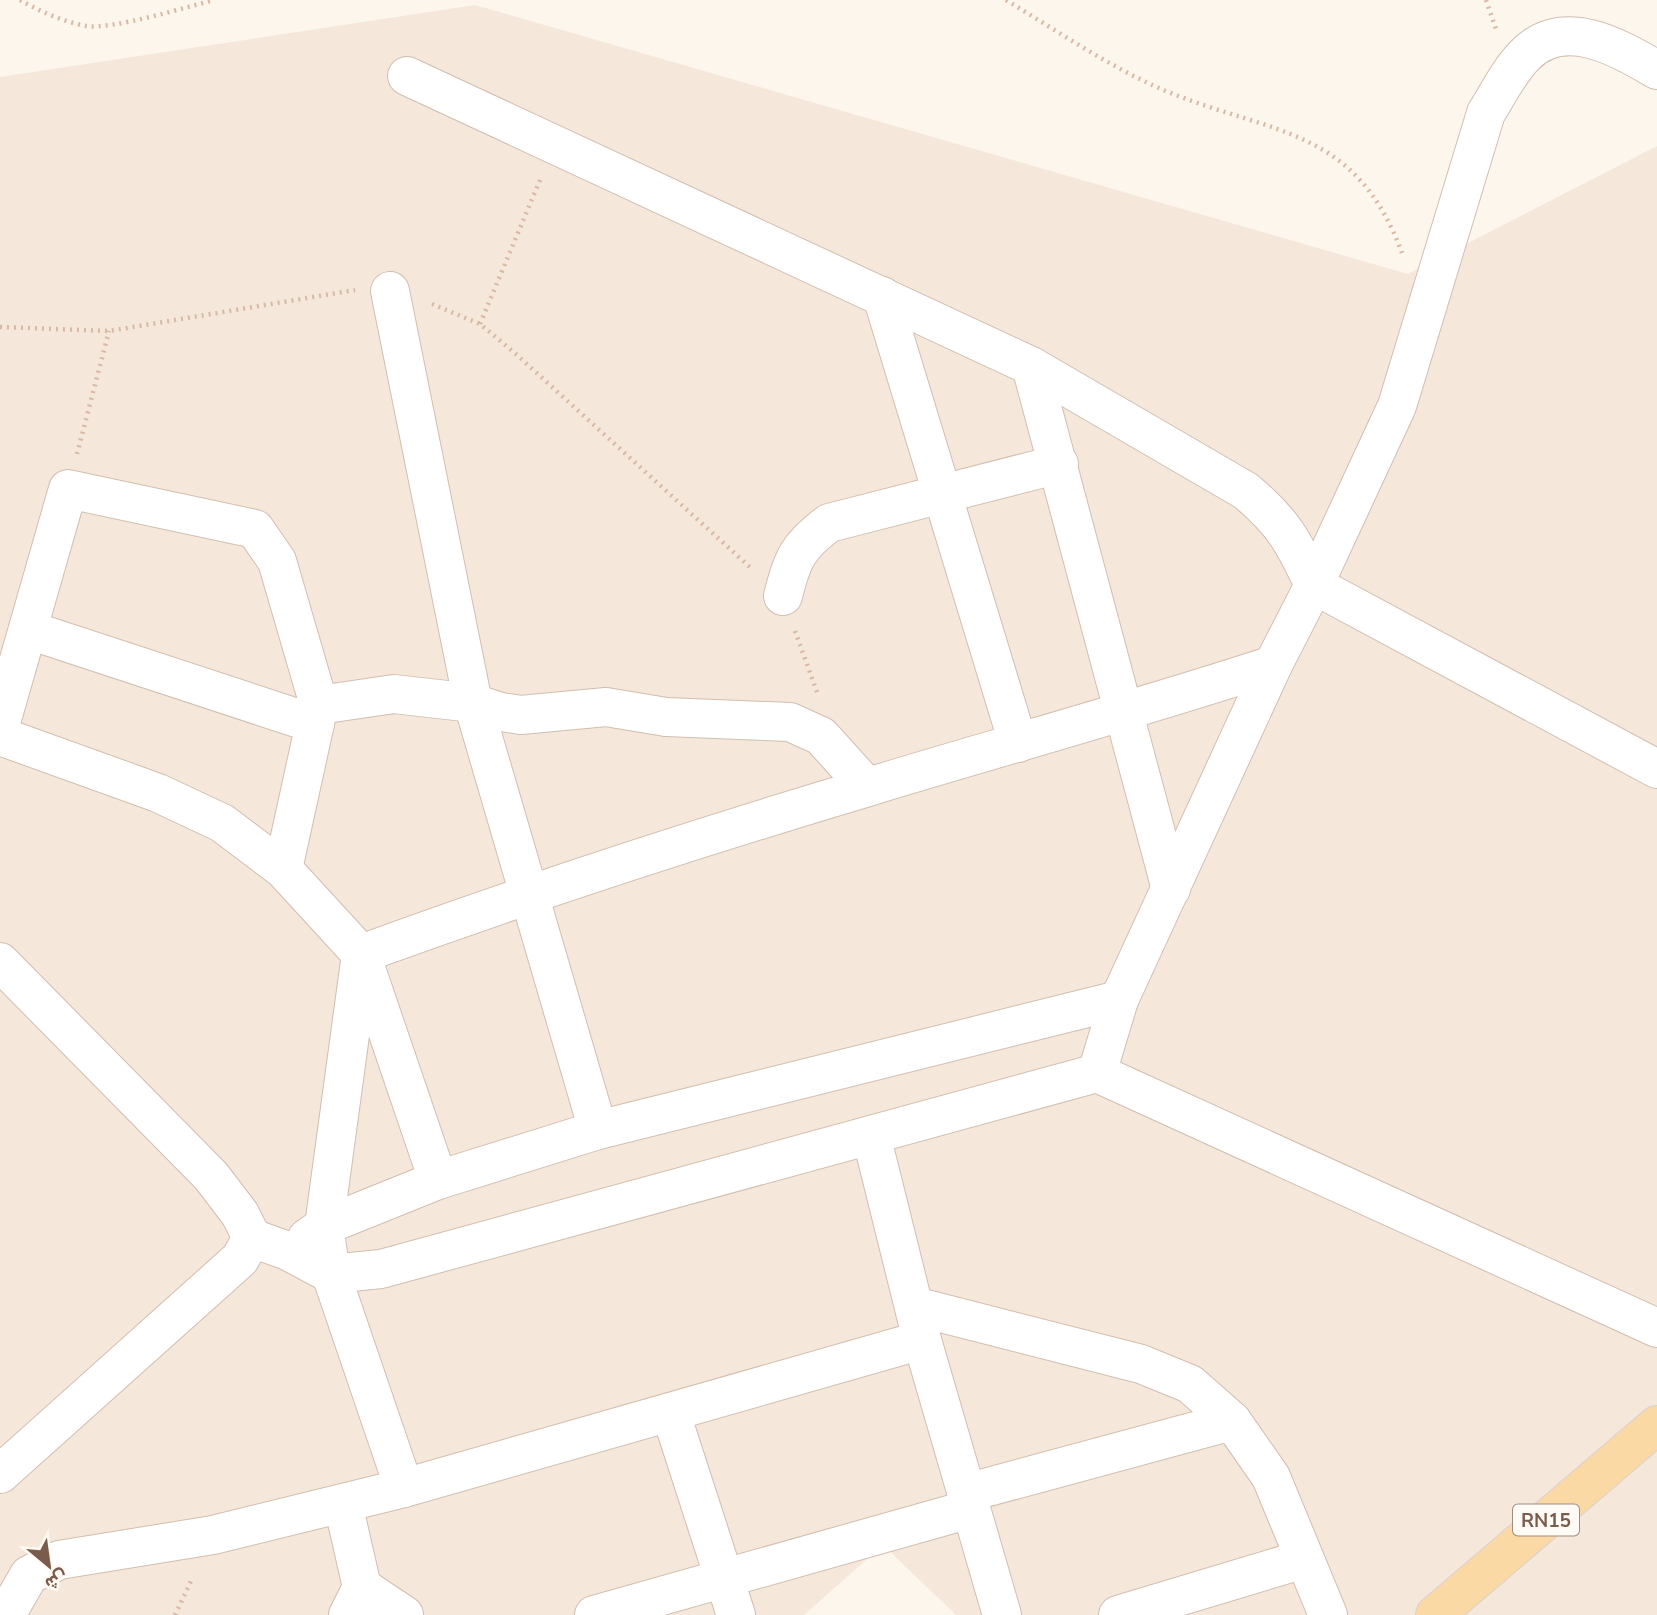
<svg xmlns="http://www.w3.org/2000/svg" width="1657" height="1615" font-family="'Nunito Sans',Vazirmatn,sans-serif">
  <rect width="100%" height="100%" fill="#fdf6ec"/>
  <!-- residential -->
  <polygon fill="#f5e8da" points="475,5 1408,274 1657,146 1657,1615 956,1615 883,1545 804,1615 0,1615 0,77"/>
  <g fill="none" stroke-linecap="round" stroke-linejoin="round">
    <defs>
      <g id="minor">
        <path d="M407 76 1031 366 1246 491C1284 523 1293 541 1314 585"/>
        <polyline points="390,291 473,703 598,1130"/>
        <polyline points="882,296 1018,743"/>
        <polyline points="1031,366 1171,889"/>
        <path d="M1314 585 1397 406 1486 113C1498 94 1509 71 1525 55 1564 15 1619 48 1657 70"/>
        <path d="M783 596C792 559 798 546 829 523L1059 464"/>
        <polyline points="29,630 315,724"/>
        <polyline points="0,726 68,489 255,529 277,561 319,705"/>
        <polyline points="0,736 158,793 222,823 283,869 361,954 438,1180"/>
        <polyline points="283,869 319,705 394,694 473,703 501,712 521,715 606,707 666,717 790,722 821,736 867,787"/>
        <polyline points="0,962 211,1176 240,1214 252,1238 288,1251 331,1274 381,1269 1097,1073 1657,1328"/>
        <polyline points="1097,1073 1119,1000 1273,665 1314,585 1657,769"/>
        <polyline points="871,1135 922,1340 1002,1615"/>
        <polyline points="307,1238 324,1226 438,1180 598,1130 1119,1000"/>
        <polyline points="914,1306 1141,1364 1190,1384 1232,1421 1271,1477 1328,1615"/>
        <polyline points="671,1414 736,1615"/>
        <polyline points="0,1474 240,1259 252,1238"/>
        <path d="M404 1488 331 1274 324 1226 361 954C528 893 697 838 868 787 1003 746 1138 709 1273 665"/>
        <polyline points="966,1493 1232,1421"/>
        <polyline points="343,1504 362,1587 348,1615"/>
        <polyline points="362,1587 404,1615"/>
        <polyline points="6,1615 29,1575 59,1560 213,1535 404,1488 922,1340"/>
        <polyline points="594,1615 970,1509"/>
        <polyline points="1118,1615 1304,1559"/>
      </g>
      <polyline id="major" points="1435,1615 1657,1425"/>
    </defs>
    <!-- minor casing -->
    <use href="#minor" stroke="#d1beb0" stroke-width="40"/>
    <!-- major casing -->
    <use href="#major" stroke="#dad1cd" stroke-width="40"/>
    <!-- path -->
    <g stroke="#d9b8a5" stroke-width="4.5" stroke-dasharray="2 5" stroke-linecap="butt">
      <path d="M20 0C39 11 64 22 86 26 111 30 187 7 214 0"/>
      <path d="M1006 0C1059 32 1111 68 1168 92 1275 135 1356 128 1402 253"/>
      <polyline points="1486,0 1497,32"/>
      <polyline points="432,304 480,324 517,355 752,569"/>
      <polyline points="480,324 540,180"/>
      <polyline points="0,327 109,331 355,290"/>
      <polyline points="77,454 109,331"/>
      <polyline points="795,631 817,692"/>
      <polyline points="175,1615 193,1577"/>
    </g>
    <!-- minor -->
    <use href="#minor" stroke="#fff" stroke-width="38"/>
    <!-- major -->
    <use href="#major" stroke="#fbd9a5" stroke-width="38"/>
  </g>
  <g text-anchor="middle" stroke-width="5" stroke-linejoin="round" paint-order="stroke">
    <!-- shield labels -->
    <rect fill="#fffaf3" stroke="#a28b7f" stroke-width="2" x="1513" y="1504.5" width="66" height="31" rx="5"/>
    <g font-size="19" font-weight="bold" fill="#7a5c4d">
      <text x="1546" y="1527">RN15</text>
    </g>
  </g>
  <!-- north arrow -->
  <g transform="translate(49 1566) rotate(151)" stroke="#fffaf3" stroke-width="5" paint-order="stroke">
  <path d="M0-5L12 26L0 18L-12 26Z" fill="#7a5c4d"/>
  <text y="-10" font-size="19" font-weight="bold" text-anchor="middle" fill="#7a5c4d">ش</text>
  </g>
</svg>
